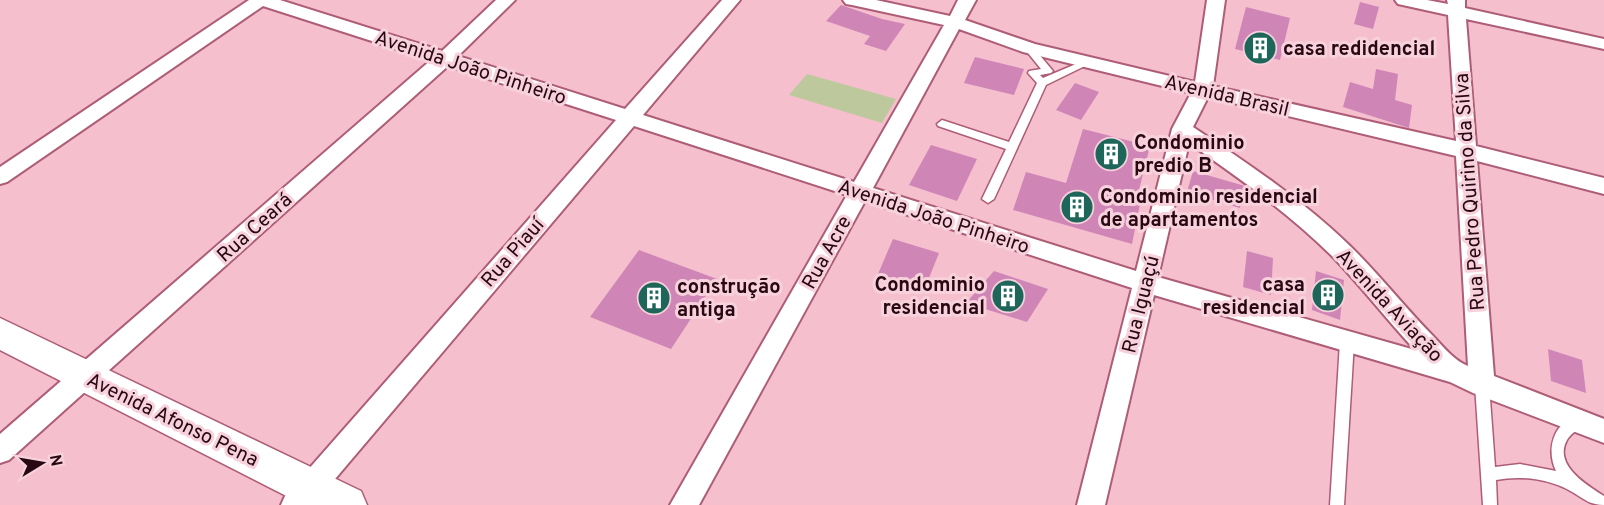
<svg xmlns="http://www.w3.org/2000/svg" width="1604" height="505" font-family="Overpass,sans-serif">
  <rect width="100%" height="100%" fill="#f5bfce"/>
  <!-- green -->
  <polygon fill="#bdc99d" points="807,74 896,99 882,123 789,95"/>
  <!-- building -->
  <g fill="#cf86b6">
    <polygon points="1360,2 1379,7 1373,29 1354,24"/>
    <polygon points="841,5 882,19 905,24 886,51 864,44 870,36 826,21"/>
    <polygon points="1246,7 1290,18 1280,60 1235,49"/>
    <polygon points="975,57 1024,69 1014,95 964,83"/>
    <polygon points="1376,69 1398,74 1395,100 1412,105 1409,128 1343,107 1350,82 1373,89"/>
    <polygon points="1075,83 1099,92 1081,120 1056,110"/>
    <polygon points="1083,129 1150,146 1136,202 1140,204 1132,244 1013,210 1026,172 1066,183"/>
    <polygon points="931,145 977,159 957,201 909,185"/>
    <polygon points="1193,171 1245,186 1240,208 1187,192"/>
    <polygon points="893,239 939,253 925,288 878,274"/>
    <polygon points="639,250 717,279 671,349 590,317"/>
    <polygon points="1247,251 1273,258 1271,295 1243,287"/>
    <polygon points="994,271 1048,289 1027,322 966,303"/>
    <polygon points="1316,271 1344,280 1340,320 1312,310"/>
    <polygon points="1548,349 1582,360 1586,393 1551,381"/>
  </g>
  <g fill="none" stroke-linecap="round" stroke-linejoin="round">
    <defs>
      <g id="lane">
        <polygon points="1029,45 1032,46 1053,71 1051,73 1040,75 1043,78 1083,61 1086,60 1091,63 1046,85 994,199 988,203 982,199 1006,149 938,126 937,124 942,120 1009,142 1037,83 1028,73 1029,71 1041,69 1024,48"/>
        <polygon points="1347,337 1352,338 1354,342 1344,505 1330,505 1340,342 1342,338"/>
        <path d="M1482 379 1487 381 1489 385 1495 467 1520 464 1556 471C1546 450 1553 424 1576 416L1581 418 1583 422C1579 430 1571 433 1567 440 1553 465 1587 485 1604 496V505C1591 505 1585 500 1574 493 1551 479 1522 475 1496 480L1497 505H1483L1475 385 1477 381Z"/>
      </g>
      <path id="street" d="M249 0H280L442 51 496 0H515L458 56 625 109 722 0H740L643 115 854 182 944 25 852 5 846 4 843 0H876L950 16 958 0H976L965 20 1035 44 1195 82 1207 0H1225L1213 86 1456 141 1448 15 1398 4 1395 0H1427L1448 4 1447 0H1465V8L1604 39V49L1466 19 1476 146 1604 178V194L1477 161 1494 376 1604 419V443L1473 393 1450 382 1154 295 1105 505H1077L1132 288 865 201 699 505H670L847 195 634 126 313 505H281L285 496 616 120 448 66 9 460 0 463V434L431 60 263 6 7 182 0 184V167ZM959 29 1023 52 1191 93 1172 129 1136 271 873 188ZM1208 97 1456 156 1468 366C1455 361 1444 348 1434 337 1405 308 1380 275 1350 246 1303 200 1247 163 1193 127ZM1189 143C1239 178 1290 214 1333 257 1362 287 1387 320 1415 350L1158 277Z"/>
      <polygon id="secondary" points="0,318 361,491 367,505 304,505 0,350"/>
    </defs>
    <!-- lane casing -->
    <use href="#lane" stroke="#ae5d77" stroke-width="3"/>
    <!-- street casing -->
    <use href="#street" stroke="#ae5d77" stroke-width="4"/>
    <!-- secondary casing -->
    <use href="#secondary" stroke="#ae5d77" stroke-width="3"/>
    <!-- lane -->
    <use href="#lane" fill="#fff" fill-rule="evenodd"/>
    <!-- street -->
    <use href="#street" fill="#fff" fill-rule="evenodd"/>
    <!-- secondary -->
    <use href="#secondary" fill="#fff" fill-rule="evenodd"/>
  </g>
  <!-- icons -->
  <defs>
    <symbol id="building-disc" viewBox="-11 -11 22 22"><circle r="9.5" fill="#1e665a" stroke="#f7d1db"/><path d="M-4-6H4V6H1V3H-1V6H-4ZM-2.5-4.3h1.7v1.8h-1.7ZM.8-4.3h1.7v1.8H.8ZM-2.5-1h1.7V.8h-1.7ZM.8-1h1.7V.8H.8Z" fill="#fff"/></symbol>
  </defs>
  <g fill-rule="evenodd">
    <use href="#building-disc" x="1241" y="29" width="38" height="38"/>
    <use href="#building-disc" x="1092" y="135" width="38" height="38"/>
    <use href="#building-disc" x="1058" y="188" width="38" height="38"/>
    <use href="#building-disc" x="1309" y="276" width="38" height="38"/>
    <use href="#building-disc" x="989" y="277" width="38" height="38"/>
    <use href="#building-disc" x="635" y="279" width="38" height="38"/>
  </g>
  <g text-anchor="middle" stroke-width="6" stroke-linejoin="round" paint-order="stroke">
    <!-- poi labels -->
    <g font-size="20" font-weight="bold" fill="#270813" stroke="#f7d1db" text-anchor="start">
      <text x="1283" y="55">casa redidencial</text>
      <text x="1134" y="149">Condominio<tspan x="1134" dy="23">predio B</tspan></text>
      <text x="1100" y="203">Condominio residencial<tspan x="1100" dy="23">de apartamentos</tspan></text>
      <text x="985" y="291" text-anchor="end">Condominio<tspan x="985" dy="23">residencial</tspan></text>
      <text x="1305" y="291" text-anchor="end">casa<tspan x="1305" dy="23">residencial</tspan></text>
      <text x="677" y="293">construção<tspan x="677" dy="23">antiga</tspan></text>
    </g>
    <!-- street labels -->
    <g font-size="20" fill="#270813" stroke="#f7d1db">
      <text transform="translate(471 67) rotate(18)" y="7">Avenida João Pinheiro</text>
      <text transform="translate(1227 95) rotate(13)" y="7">Avenida Brasil</text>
      <text transform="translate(1469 192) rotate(-94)" y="7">Rua Pedro Quirino da Silva</text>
      <text transform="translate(934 216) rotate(18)" y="7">Avenida João Pinheiro</text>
      <text transform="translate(254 227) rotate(-42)" y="7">Rua Ceará</text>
      <text transform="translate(512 252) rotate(-49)" y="7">Rua Piauí</text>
      <text transform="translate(826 252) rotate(-61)" y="7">Rua Acre</text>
      <text transform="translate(1140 304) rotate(-76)" y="7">Rua Iguaçú</text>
      <text transform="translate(1390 305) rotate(47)" y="7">Avenida Aviação</text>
      <text transform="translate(173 419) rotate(26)" y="7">Avenida Afonso Pena</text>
    </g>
  </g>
  <!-- north arrow -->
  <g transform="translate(42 463) rotate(79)" stroke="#f7d1db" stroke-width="4.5" paint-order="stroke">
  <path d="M0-4.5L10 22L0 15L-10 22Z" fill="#270813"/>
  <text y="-9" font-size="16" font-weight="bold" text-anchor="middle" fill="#270813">N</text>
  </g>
</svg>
